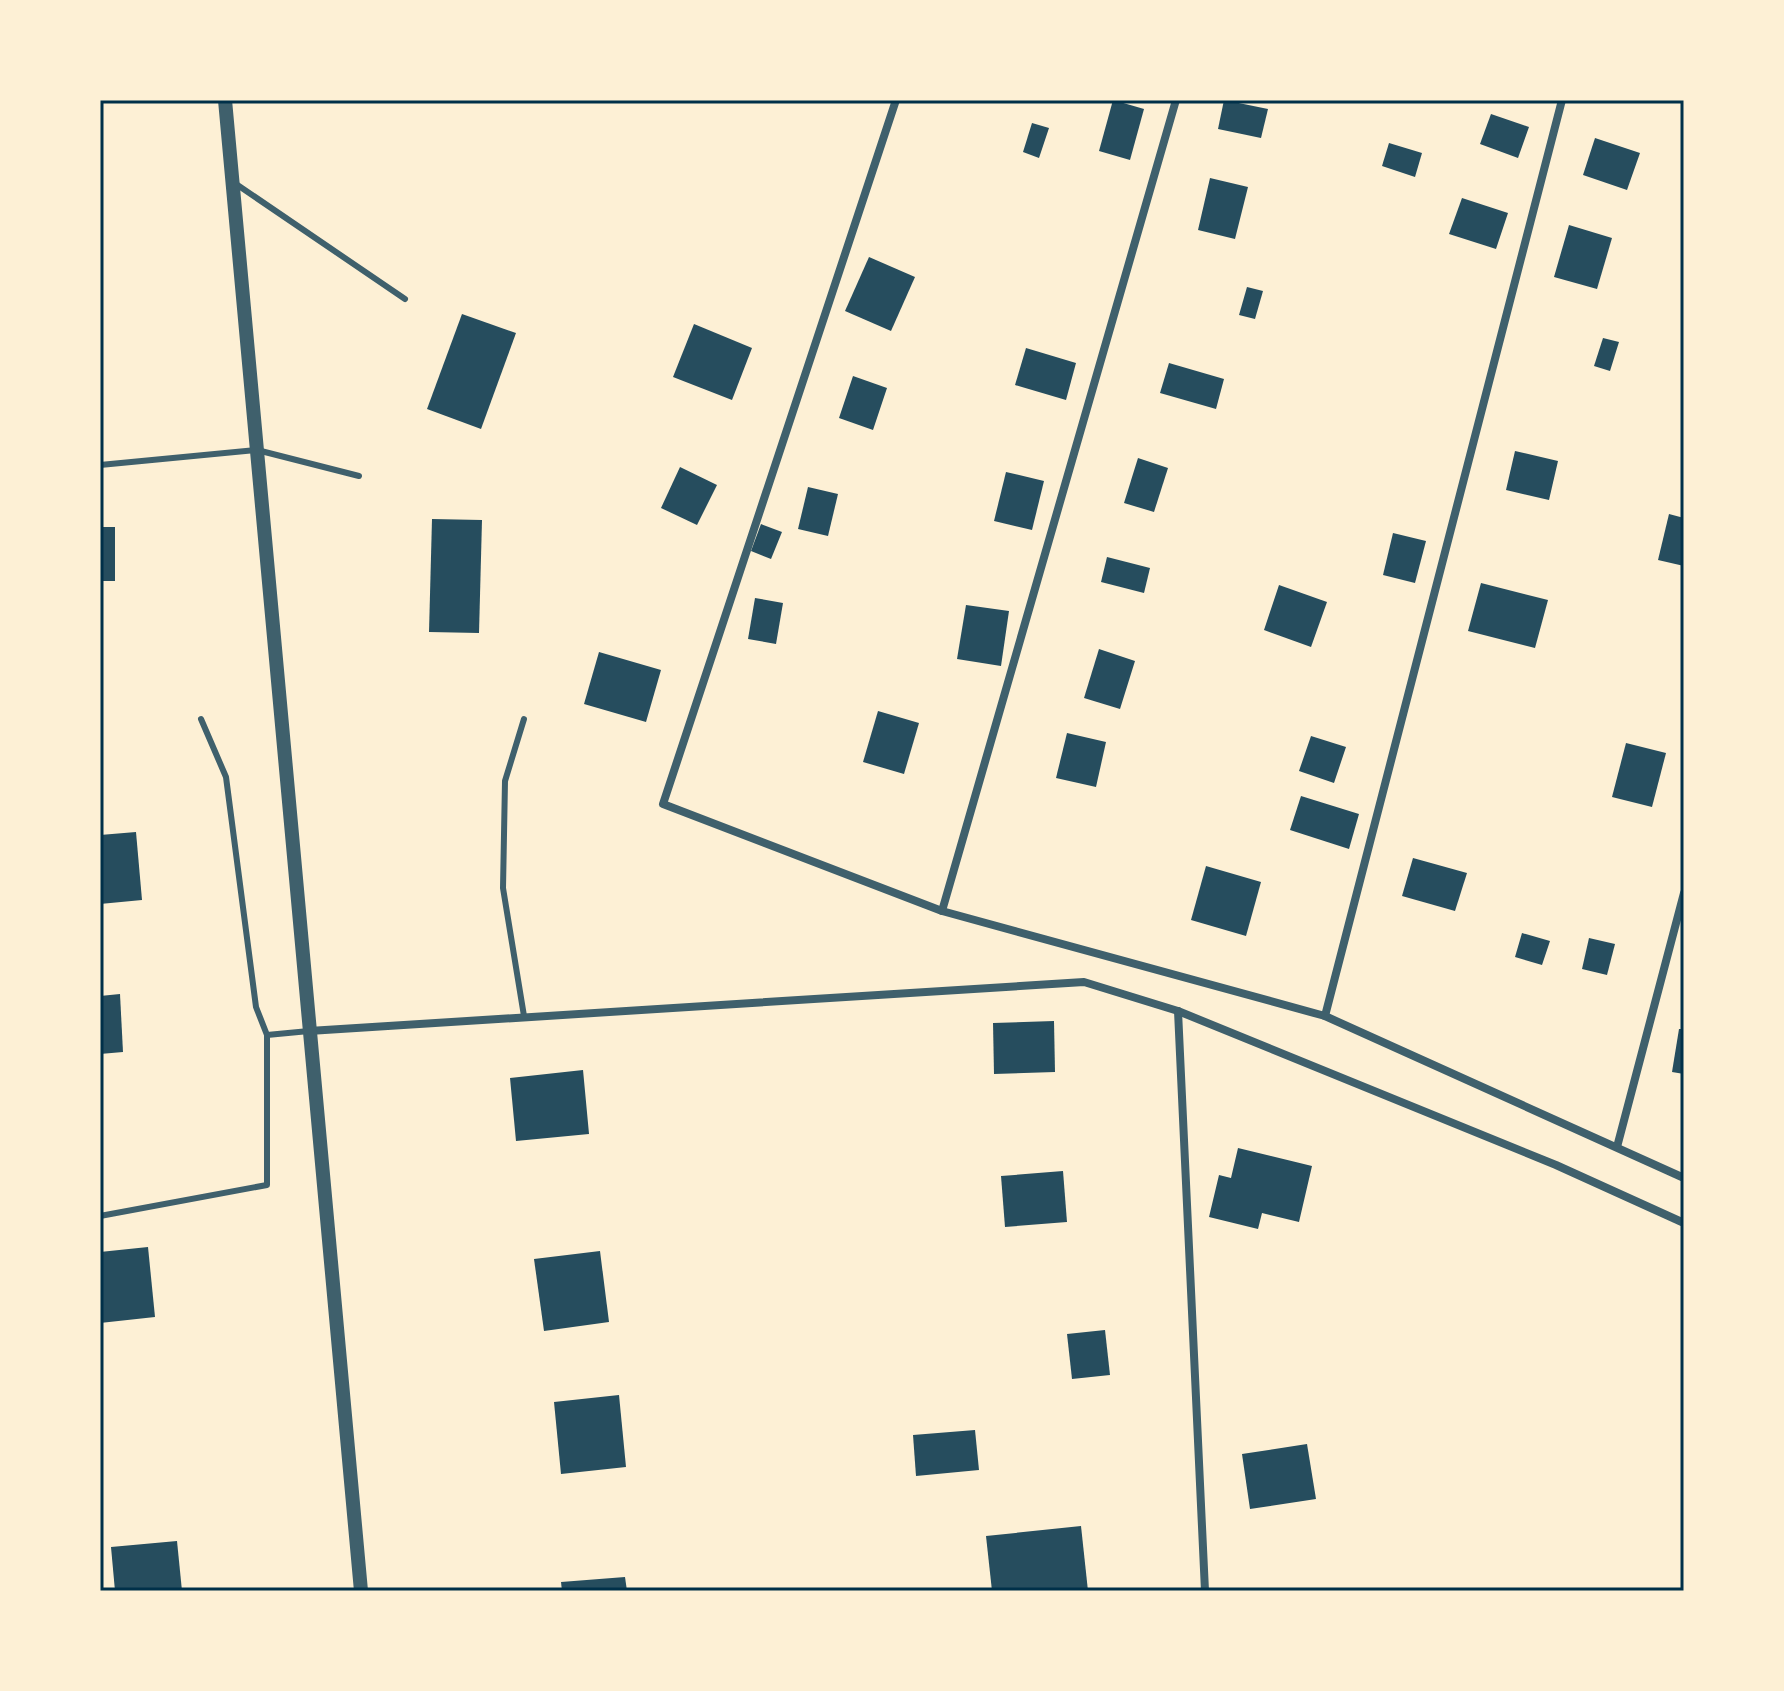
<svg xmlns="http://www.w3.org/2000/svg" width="1784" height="1691" font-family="'PT Sans',sans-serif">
  <rect width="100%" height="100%" fill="#fdf0d5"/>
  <!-- building -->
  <g fill="#264d5e">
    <polygon points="1113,100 1144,109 1130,160 1099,151"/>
    <polygon points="1224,100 1268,109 1261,138 1218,129"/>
    <polygon points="1491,114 1529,127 1518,158 1480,144"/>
    <polygon points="1032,123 1049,128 1039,158 1023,152"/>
    <polygon points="1595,138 1640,153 1627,190 1583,175"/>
    <polygon points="1389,143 1422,153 1415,177 1382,166"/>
    <polygon points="1210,178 1248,187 1235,239 1198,230"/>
    <polygon points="1462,198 1508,213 1496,249 1449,234"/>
    <polygon points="1569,225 1612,238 1597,289 1554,277"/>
    <polygon points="869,257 915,277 891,331 845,311"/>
    <polygon points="1247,287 1263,291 1255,319 1239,315"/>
    <polygon points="462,314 516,333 481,429 427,409"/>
    <polygon points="694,324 752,348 732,400 673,377"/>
    <polygon points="1603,338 1619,342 1610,371 1594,366"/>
    <polygon points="1026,348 1076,363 1066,400 1015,385"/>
    <polygon points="1169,363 1224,379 1216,409 1160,393"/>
    <polygon points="853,376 887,388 873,430 839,418"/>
    <polygon points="1515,451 1558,461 1549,500 1506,490"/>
    <polygon points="1138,458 1168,468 1154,512 1124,503"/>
    <polygon points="680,467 717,485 697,525 661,508"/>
    <polygon points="1006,472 1044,481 1032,530 994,521"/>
    <polygon points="808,487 838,494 828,536 798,529"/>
    <polygon points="1669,514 1684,518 1684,566 1658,560"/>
    <polygon points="432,519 482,520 479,633 429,632"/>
    <polygon points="761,524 782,532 771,559 751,551"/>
    <rect x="100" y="527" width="15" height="54"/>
    <polygon points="1393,533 1426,541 1415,583 1383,575"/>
    <polygon points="1107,557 1150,568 1144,593 1101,582"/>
    <polygon points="1481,583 1548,600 1535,648 1468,631"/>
    <polygon points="1279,585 1327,602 1311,647 1264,630"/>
    <polygon points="755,598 783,603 776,644 748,639"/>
    <polygon points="966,605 1009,611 1001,666 957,659"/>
    <polygon points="1099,649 1135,661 1120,709 1084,698"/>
    <polygon points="599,652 661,670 646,722 584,704"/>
    <polygon points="878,711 919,723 904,774 863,762"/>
    <polygon points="1067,733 1106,742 1096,787 1056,778"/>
    <polygon points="1311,736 1346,747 1334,783 1299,771"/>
    <polygon points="1626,743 1666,753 1652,807 1612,797"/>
    <polygon points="1301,796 1359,814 1349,849 1290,830"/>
    <polygon points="136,832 142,900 100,904 100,835"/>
    <polygon points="1413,858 1467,873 1455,911 1402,896"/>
    <polygon points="1206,866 1261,882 1246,936 1191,920"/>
    <polygon points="1522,933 1550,941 1542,965 1515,957"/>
    <polygon points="1589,938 1615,944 1607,975 1582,969"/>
    <polygon points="120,994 123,1052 100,1054 100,996"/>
    <polygon points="1054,1021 1055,1072 994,1074 993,1023"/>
    <polygon points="1679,1029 1684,1029 1684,1074 1672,1072"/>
    <polygon points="583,1070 589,1134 516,1141 510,1078"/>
    <polygon points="1238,1148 1312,1166 1299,1222 1262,1213 1258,1229 1209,1217 1219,1175 1231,1178"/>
    <polygon points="1063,1171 1067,1222 1005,1227 1001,1176"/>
    <polygon points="148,1247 155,1317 100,1323 100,1252"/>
    <polygon points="600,1251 609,1322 544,1331 534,1259"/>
    <polygon points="1105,1330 1110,1375 1072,1379 1067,1334"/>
    <polygon points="619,1395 626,1467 561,1474 554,1402"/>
    <polygon points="975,1430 979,1470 916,1476 913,1435"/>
    <polygon points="1307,1444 1316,1499 1250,1509 1242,1454"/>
    <polygon points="1081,1526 1088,1591 992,1591 986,1536"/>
    <polygon points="177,1541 182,1591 115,1591 111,1547"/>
    <polygon points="625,1577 627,1591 562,1591 561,1582"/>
  </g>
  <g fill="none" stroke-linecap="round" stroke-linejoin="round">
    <!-- service -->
    <g stroke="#3f606c" stroke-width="6">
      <polyline points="236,184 405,299"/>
      <polyline points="100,465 257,450 359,476"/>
      <polyline points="524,719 505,781 503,888 524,1016"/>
      <polyline points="267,1035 309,1031"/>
      <polyline points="100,1216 267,1185 267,1035 256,1007 226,777 201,719"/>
    </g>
    <!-- minor -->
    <g stroke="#3f606c" stroke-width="8">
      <polyline points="896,100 663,804 942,911 1325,1016 1684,1178"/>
      <polyline points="942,911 1176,100"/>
      <polyline points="1178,1011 1205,1591"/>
      <polyline points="1325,1016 1562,100"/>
      <polyline points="309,1031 1084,982 1178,1011 1556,1165 1684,1223"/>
      <polyline points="1617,1147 1684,893"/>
    </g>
    <!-- tertiary -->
    <polyline stroke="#3f606c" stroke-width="14" points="225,100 361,1591"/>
  </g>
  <!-- border -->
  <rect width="1784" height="1691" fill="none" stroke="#fdf0d5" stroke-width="204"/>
  <rect x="102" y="102" width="1580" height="1487" fill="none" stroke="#003049" stroke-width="3"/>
</svg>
